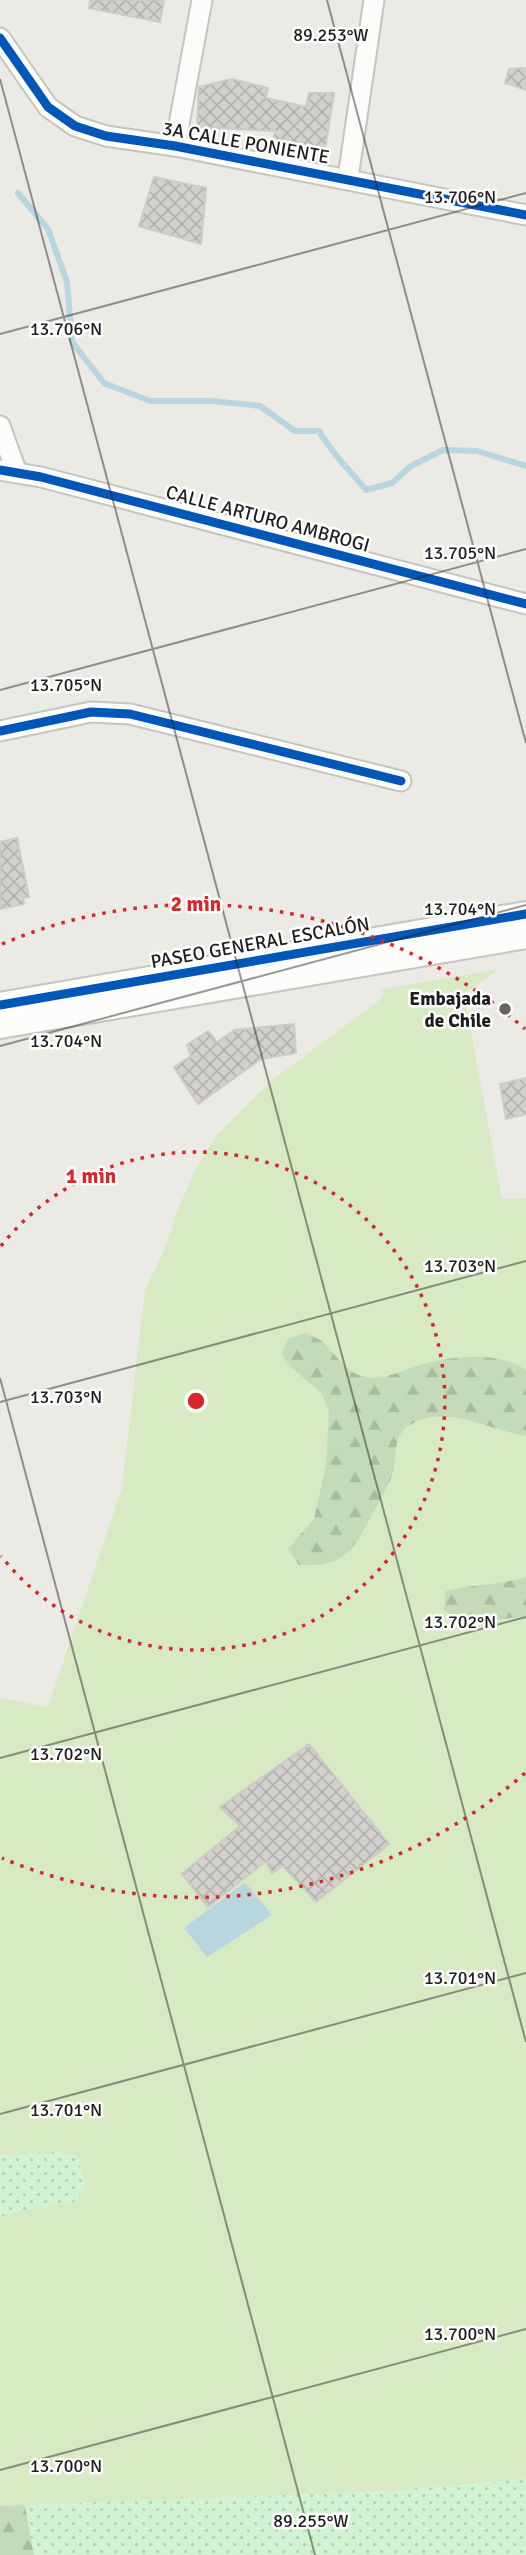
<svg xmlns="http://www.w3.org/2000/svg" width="526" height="2555" font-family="Signika,sans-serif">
  <defs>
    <pattern id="forest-firs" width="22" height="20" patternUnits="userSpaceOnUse" patternTransform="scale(1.75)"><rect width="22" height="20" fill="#c4dbba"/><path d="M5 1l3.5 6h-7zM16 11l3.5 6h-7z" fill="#a8bc9f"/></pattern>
    <pattern id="park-dots" width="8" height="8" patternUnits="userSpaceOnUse" patternTransform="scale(1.75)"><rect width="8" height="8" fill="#d2f3d3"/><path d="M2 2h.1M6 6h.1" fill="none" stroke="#b4d0b5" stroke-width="1.8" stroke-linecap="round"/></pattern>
    <pattern id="building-cross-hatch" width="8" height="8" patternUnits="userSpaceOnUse" patternTransform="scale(1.75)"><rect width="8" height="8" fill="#d3d1ce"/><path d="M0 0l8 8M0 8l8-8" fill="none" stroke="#b5b3b0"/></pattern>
  </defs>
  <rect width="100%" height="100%" fill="#ebeae5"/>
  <!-- grass -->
  <polygon fill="#d7eac3" points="498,969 464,994 502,1199 526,1198 526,2479 393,2491 0,2506 0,1698 48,1707 122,1488 145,1290 166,1246 176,1214 194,1173 215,1137 271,1081 382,998 384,993 380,990"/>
  <!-- forest -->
  <g fill="url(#forest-firs)">
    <path d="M306 1333C312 1336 320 1339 325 1344 338 1357 345 1372 365 1377 382 1381 401 1371 417 1366 449 1356 497 1350 526 1370V1436C495 1431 464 1413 432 1417 420 1419 407 1424 400 1435 394 1446 396 1461 393 1472 389 1486 381 1498 374 1511 354 1548 347 1568 299 1565L288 1549 314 1519 326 1464 329 1410 321 1393 292 1368 281 1354 289 1338Z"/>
    <path d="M526 1577V1616L476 1623 459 1620 444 1610 446 1591C473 1584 500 1585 526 1577Z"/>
    <polygon points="25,2505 34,2555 0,2555 0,2506"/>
  </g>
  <!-- park -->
  <g fill="url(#park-dots)">
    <polygon points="58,2152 77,2156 85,2184 76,2202 37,2207 0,2217 0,2156"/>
    <polygon points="526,2479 526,2555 34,2555 25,2505 393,2491"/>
  </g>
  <!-- water -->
  <polygon fill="#b7d6df" points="245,1882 272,1915 207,1957 184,1928"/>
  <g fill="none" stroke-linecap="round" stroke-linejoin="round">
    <!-- stream -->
    <path stroke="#b7d6df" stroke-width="6" d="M18 193 48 229 67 282 72 342 104 383 150 401H211L260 406 295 431H319C332 454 349 469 366 490L392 483 411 466 443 450 477 451 526 466"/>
  </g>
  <!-- building -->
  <g fill="url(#building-cross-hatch)" stroke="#cecbc6" stroke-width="2">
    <polygon points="90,0 164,0 160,22 89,8"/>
    <polygon points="526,68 526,90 505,83 509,69"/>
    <polygon points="232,79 268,88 266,98 306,107 309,93 334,93 325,149 272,145 275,131 197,127 199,87"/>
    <polygon points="154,177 206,188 201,244 139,226"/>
    <polygon points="17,838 29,897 23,898 24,904 0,909 0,842"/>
    <polygon points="294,1024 296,1053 261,1059 198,1104 174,1067 191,1056 187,1045 208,1031 217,1042 235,1030"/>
    <polygon points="526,1078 526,1114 506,1119 500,1084"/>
    <polygon points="309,1744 389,1844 316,1902 283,1866 272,1873 266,1861 208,1907 182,1874 240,1826 220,1807"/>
  </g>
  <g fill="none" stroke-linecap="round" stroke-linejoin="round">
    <defs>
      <g id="minor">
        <polyline points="0,38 48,107 75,126 106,136 175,146 526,215"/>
        <polyline points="175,146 202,0"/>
        <polyline points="348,178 374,0"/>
        <polyline points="0,426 17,473"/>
        <polyline points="0,470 41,477 526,604"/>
        <polyline points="0,731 91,712 130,714 401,781"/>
      </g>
      <g id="tertiary">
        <polyline points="0,1005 526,914"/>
        <polyline points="0,1026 526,936"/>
      </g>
    </defs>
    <!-- minor casing -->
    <use href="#minor" stroke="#c4c4c1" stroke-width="23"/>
    <!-- tertiary casing -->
    <use href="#tertiary" stroke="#c4c4c1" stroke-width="28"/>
    <!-- minor -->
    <use href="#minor" stroke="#fcfcfb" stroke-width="19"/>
    <!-- tertiary -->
    <use href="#tertiary" stroke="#fcfcfb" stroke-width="24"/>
    <defs>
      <g id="cycleway">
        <polyline points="0,38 48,107 75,126 106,136 175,146 526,215"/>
        <polyline points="0,470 41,477 526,604"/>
        <polyline points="0,731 91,712 130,714 401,781"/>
        <polyline points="0,1005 526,914"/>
      </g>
    </defs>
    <!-- cycleway casing -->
    <use href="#cycleway" stroke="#fff" stroke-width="13"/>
    <!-- cycleway -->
    <use href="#cycleway" stroke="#0057b8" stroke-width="9"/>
  </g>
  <!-- ticks -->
  <path fill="none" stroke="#1d1d1d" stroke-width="2" stroke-opacity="0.45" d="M327 0 526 743M0 79 526 2042M0 334 526 193M0 690 526 549M0 1046 526 905M0 1378 315 2555M0 1402 526 1261M0 1758 526 1617M0 2114 526 1973M0 2470 526 2329"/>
  <!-- distance rings -->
  <g fill="none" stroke="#d62828" stroke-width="3.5" stroke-dasharray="3.5 7">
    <path d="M1 1246A249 249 0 1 1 1 1556"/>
    <path d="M525 1773A497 497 0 0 1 2 1858M2 944A497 497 0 0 1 525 1029"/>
  </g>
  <!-- markers -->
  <circle fill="#656563" stroke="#fff" stroke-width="2.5" cx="505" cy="1009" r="7"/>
  <g text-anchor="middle" stroke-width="5" stroke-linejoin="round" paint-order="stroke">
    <!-- street labels -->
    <g font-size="19" fill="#1d1d1d" stroke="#fff">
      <text transform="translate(246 142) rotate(10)" y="7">3A CALLE PONIENTE</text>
      <text transform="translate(268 518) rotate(15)" y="7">CALLE ARTURO AMBROGI</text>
      <text transform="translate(260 942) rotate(-10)" y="7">PASEO GENERAL ESCALÓN</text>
    </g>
    <!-- poi labels -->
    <g font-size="19" font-weight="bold" fill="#1d1d1d" stroke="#fff" text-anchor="end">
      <text x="491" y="1005">Embajada<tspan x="491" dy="22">de Chile</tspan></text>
    </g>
  </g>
  <g font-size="18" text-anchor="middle" fill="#1d1d1d" stroke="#fff" stroke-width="5" stroke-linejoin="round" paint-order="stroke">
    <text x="331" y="41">89.253°W</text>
    <text x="460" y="203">13.706°N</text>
    <text x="66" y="335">13.706°N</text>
    <text x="460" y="559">13.705°N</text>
    <text x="66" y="691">13.705°N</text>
    <text x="460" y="915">13.704°N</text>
    <text x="66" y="1047">13.704°N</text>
    <text x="460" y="1272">13.703°N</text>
    <text x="66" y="1403">13.703°N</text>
    <text x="460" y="1628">13.702°N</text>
    <text x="66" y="1760">13.702°N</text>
    <text x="460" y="1984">13.701°N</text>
    <text x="66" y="2116">13.701°N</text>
    <text x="460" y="2340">13.700°N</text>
    <text x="66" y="2472">13.700°N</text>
    <text x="311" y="2527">89.255°W</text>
  </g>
  <circle cx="196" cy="1401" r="10" fill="#d62828" stroke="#fff" stroke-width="3.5"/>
  <g font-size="21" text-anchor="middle" font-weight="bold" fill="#d62828" stroke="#fff" stroke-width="5" stroke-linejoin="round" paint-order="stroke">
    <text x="196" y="911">2 min</text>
    <text x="91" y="1183">1 min</text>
  </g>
</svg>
